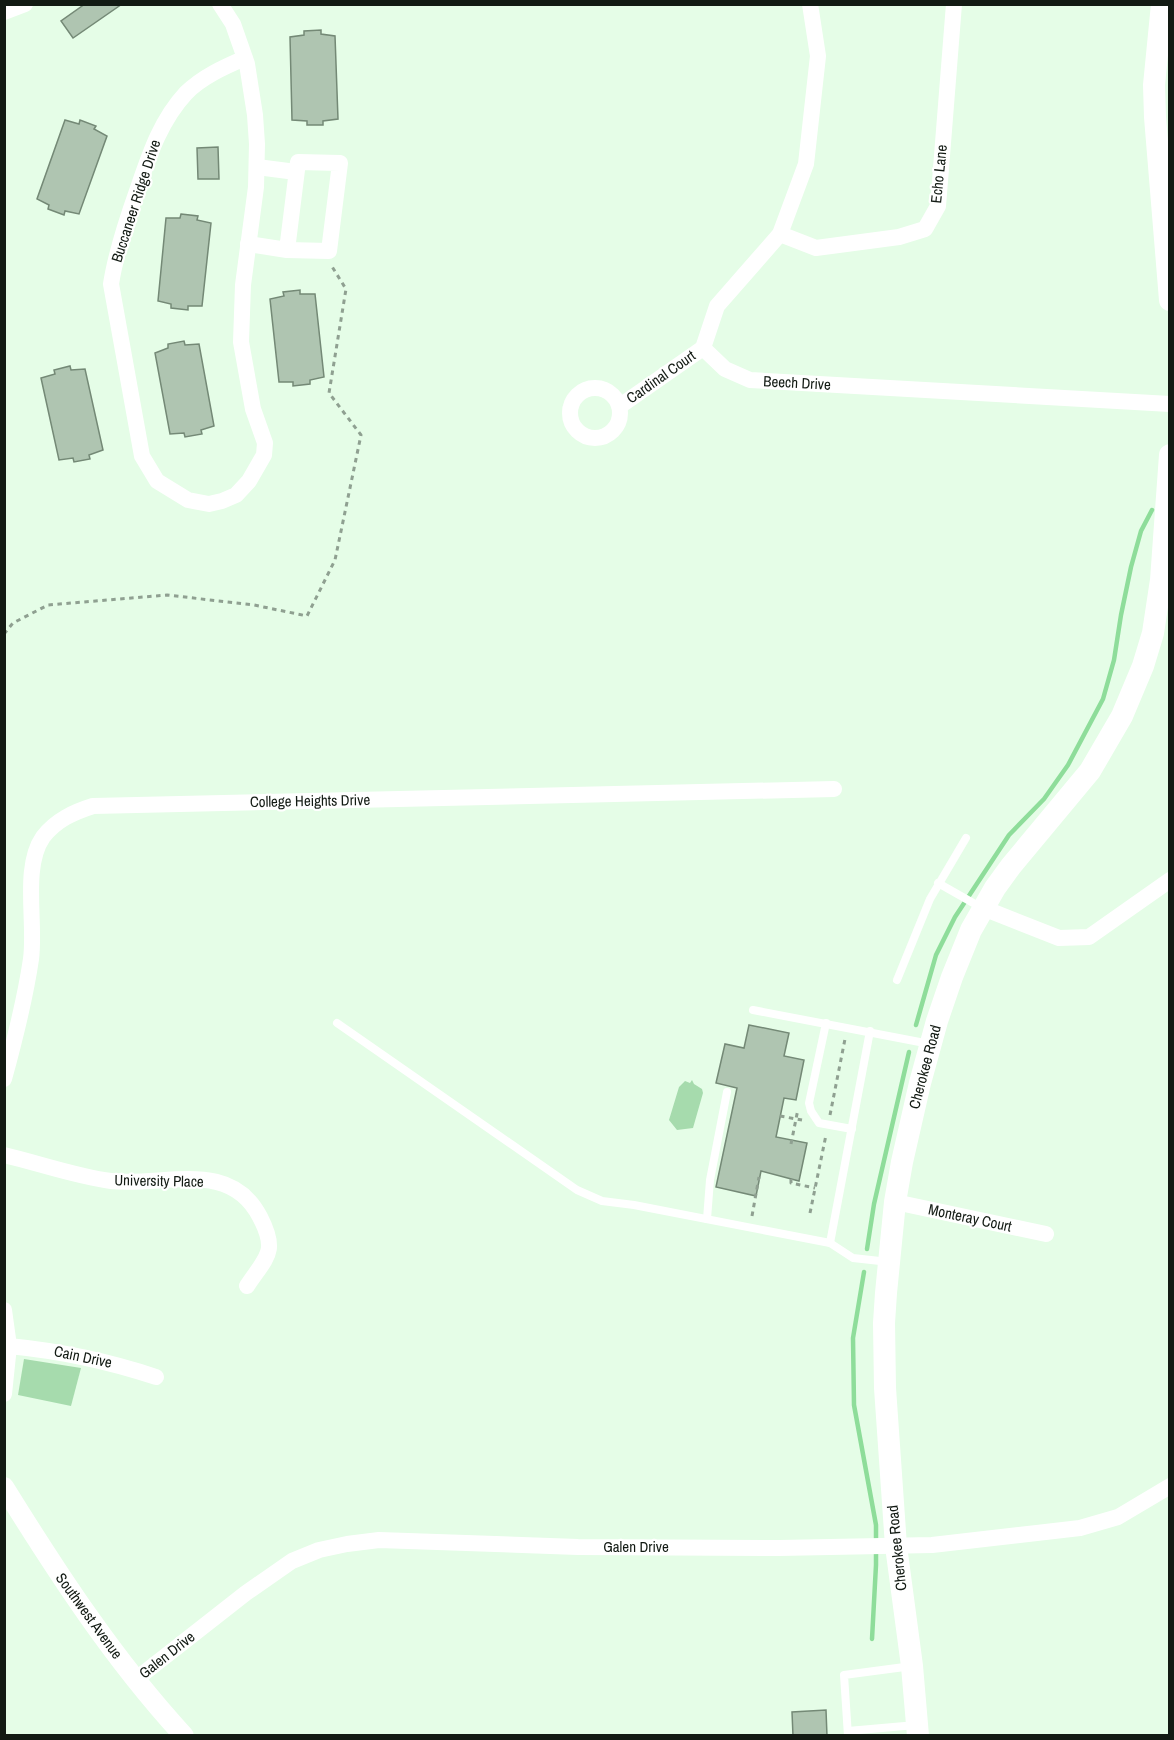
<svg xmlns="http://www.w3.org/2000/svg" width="1174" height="1740" font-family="'Archivo Narrow',sans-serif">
  <rect width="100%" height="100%" fill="#e5fde7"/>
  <!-- green -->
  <g fill="#a6dbad">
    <polygon points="692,1080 694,1084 702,1089 703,1093 693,1128 677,1130 669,1120 679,1087 685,1081 690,1083"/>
    <polygon points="24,1359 81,1368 71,1406 18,1395"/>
  </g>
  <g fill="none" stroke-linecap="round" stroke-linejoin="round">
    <!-- stream -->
    <g stroke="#8edd9a" stroke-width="4.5">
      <polyline points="916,1025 936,955 955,917 1009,835 1044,799 1068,765 1103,699 1114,660 1121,615 1131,567 1141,531 1152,510"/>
      <polyline points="867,1249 874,1204 909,1052"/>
      <polyline points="864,1272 853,1338 854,1405 876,1525 876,1565 872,1639"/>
    </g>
  </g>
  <!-- building -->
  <g fill="#afc5b1" stroke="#748976" stroke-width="1.5">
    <polygon points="85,4 122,4 73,38 61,21"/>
    <polygon points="321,30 321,34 335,36 338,119 323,121 323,125 307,125 307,121 292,120 290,37 304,35 304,31"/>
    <polygon points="65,120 79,124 80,120 96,126 94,129 107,136 79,214 65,211 64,215 48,209 49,205 37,199"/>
    <polygon points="218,147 219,179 198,179 197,148"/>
    <polygon points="181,214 198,216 197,220 211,223 202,306 188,306 188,310 171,308 171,304 158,301 166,218 180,218"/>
    <polygon points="300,290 300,294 315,294 324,377 310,380 310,384 293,386 293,382 279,382 270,299 284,296 283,292"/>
    <polygon points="184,341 185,345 199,344 214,426 201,430 202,434 185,437 184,433 170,434 155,353 168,348 168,344"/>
    <polygon points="70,366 71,370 85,369 103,450 89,455 90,459 74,462 73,458 59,460 41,378 55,374 54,370"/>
    <polygon points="749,1025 789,1033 784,1056 804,1060 796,1100 784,1098 776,1137 807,1143 799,1181 761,1171 756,1196 716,1187 737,1088 716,1083 725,1044 744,1048"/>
    <polygon points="826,1710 827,1736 793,1736 792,1712"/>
  </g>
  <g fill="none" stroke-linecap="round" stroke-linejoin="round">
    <!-- path -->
    <g stroke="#8fa091" stroke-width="3" stroke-dasharray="4.5 4.5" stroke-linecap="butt">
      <polyline points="4,634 13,623 48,605 167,595 254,605 307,616 335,560 361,435 329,393 346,289 331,265"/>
      <polyline points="830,1115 845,1039"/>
      <polyline points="780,1116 802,1120"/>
      <polyline points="791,1144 798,1109"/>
      <polyline points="791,1179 791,1183 815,1188"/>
      <polyline points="810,1213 826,1135"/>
      <polyline points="752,1216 759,1177"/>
    </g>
    <!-- service -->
    <g stroke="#fff" stroke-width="8">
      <polyline points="938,883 982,908"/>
      <polyline points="897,980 930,899 966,838"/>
      <polyline points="753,1010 930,1044"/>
      <polyline points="337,1023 577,1190 602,1201 634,1205 830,1243 853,1258 889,1262"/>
      <polyline points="826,1023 809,1103 811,1111 819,1123 852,1129"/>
      <polyline points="707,1219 710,1180 727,1092"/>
      <polyline points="830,1243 870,1031"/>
      <polyline points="848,1731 916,1725"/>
      <polyline points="848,1736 844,1675 912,1666"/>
    </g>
    <!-- minor -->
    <g stroke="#fff" stroke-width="16">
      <path d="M220 4 233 24 247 64 255 115 257 144 256 187 243 285 241 342 253 409 265 443 264 455 249 481 236 495 222 501 209 504 188 500 157 481 142 456 111 284C116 252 126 222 137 191 149 156 160 121 186 93 202 77 224 67 245 58"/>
      <polyline points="4,12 25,4"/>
      <polyline points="257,167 296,172"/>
      <polyline points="780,234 816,248 899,237 925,229 938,206 954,4"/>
      <polyline points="248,244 287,250 329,251 340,163 298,162 287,250"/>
      <polyline points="703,348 725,369 750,380 1170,404"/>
      <polyline points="703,348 717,306 780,234 806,164 818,56 810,4"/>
      <circle cx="595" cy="413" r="25"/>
      <polyline points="620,406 703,348"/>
      <polyline points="983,908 1059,938 1089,937 1170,880"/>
      <path d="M4 1079C15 1039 25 1000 31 959 36 923 22 867 43 837 56 820 74 812 93 806L834 789"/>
      <path d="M4 1155C38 1163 78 1177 111 1181 164 1187 230 1158 260 1217 278 1252 267 1256 247 1286"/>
      <polyline points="895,1202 1046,1234"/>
      <polyline points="4,1310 9,1346 4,1394"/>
      <path d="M9 1346C60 1351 108 1361 156 1377"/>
      <polyline points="135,1680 246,1593 292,1561 319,1550 347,1544 379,1540 578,1547 779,1548 932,1545 1080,1528 1118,1517 1170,1486"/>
    </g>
    <!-- tertiary -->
    <path stroke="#fff" stroke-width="20" d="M4 1487C58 1574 114 1660 184 1736"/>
    <!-- secondary -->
    <g stroke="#fff" stroke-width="22">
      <polyline points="1162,4 1154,85 1155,117 1170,300"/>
      <polyline points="918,1736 912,1666 896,1546 885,1388 884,1323 886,1293 895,1202 902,1162 920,1083 937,1021 952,977 971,930 995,888 1011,866 1090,771 1122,716 1143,666 1153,633 1161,580 1170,455"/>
    </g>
  </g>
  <g text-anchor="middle" stroke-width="4.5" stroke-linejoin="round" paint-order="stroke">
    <!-- street labels -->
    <g font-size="15" fill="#121a13" stroke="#fff">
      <text transform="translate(939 174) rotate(-84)" y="5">Echo Lane</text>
      <text transform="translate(136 201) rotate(-72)" y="5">Buccaneer Ridge Drive</text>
      <text transform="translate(661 377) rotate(-35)" y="5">Cardinal Court</text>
      <text transform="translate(797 383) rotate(3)" y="5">Beech Drive</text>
      <text transform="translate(310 801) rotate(-1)" y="5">College Heights Drive</text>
      <text transform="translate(925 1067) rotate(-75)" y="5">Cherokee Road</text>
      <text transform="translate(159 1181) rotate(1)" y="5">University Place</text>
      <text transform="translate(970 1218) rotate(12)" y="5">Monteray Court</text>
      <text transform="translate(83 1357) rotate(12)" y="5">Cain Drive</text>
      <text x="636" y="1552">Galen Drive</text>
      <text transform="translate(897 1548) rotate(-96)" y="5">Cherokee Road</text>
      <text transform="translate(89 1616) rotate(54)" y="5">Southwest Avenue</text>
      <text transform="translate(167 1655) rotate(-38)" y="5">Galen Drive</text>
    </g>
  </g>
  <!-- border -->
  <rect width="1174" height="1740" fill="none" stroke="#121a13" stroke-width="12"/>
</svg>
